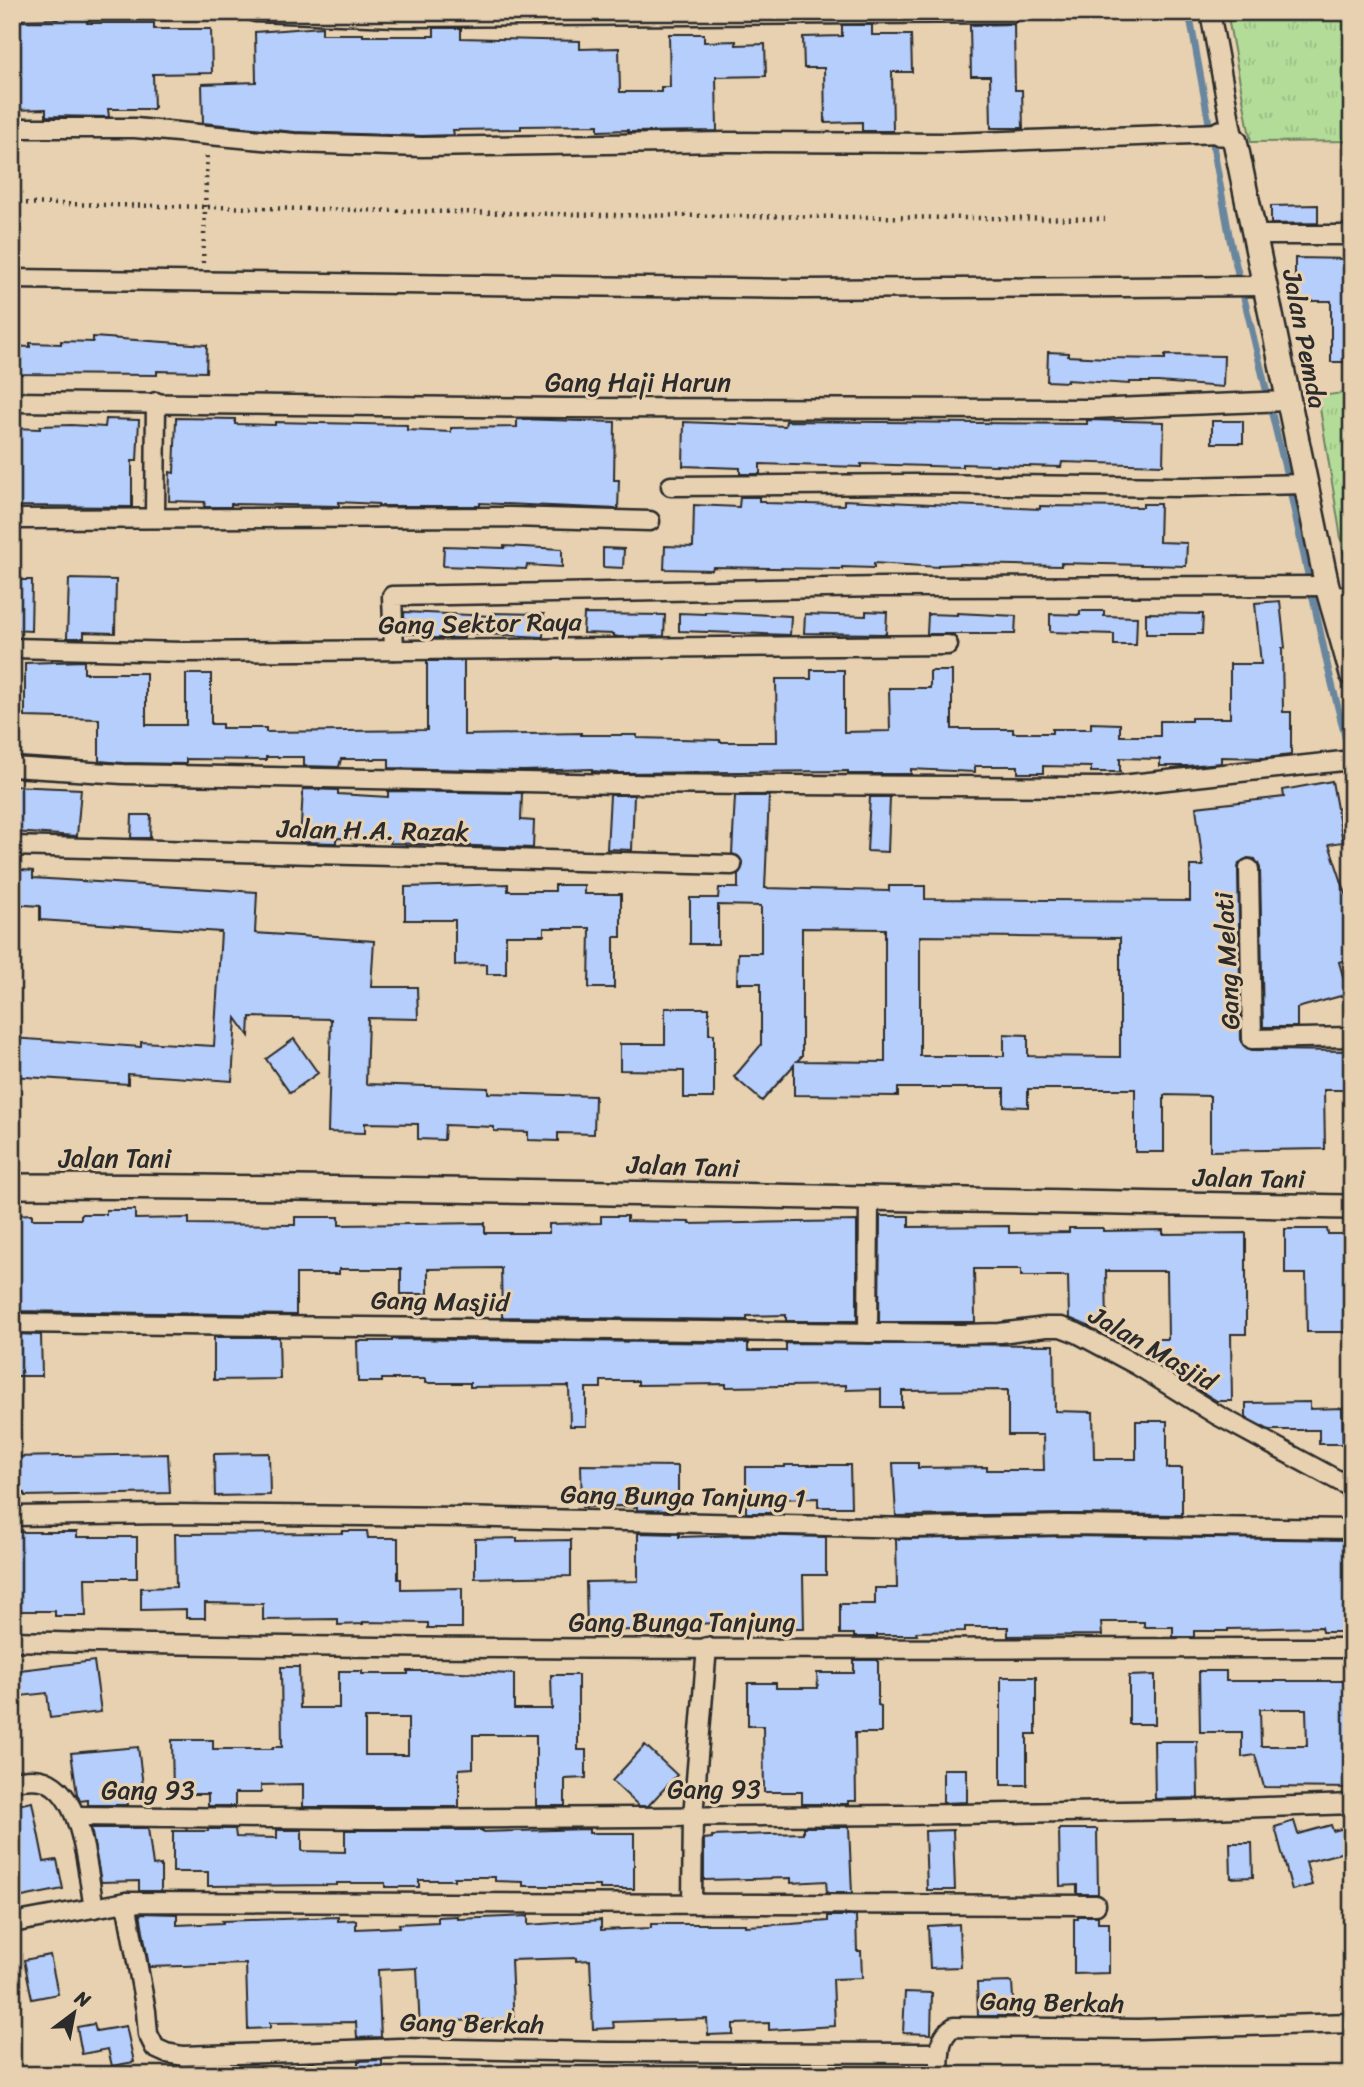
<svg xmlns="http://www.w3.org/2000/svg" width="1364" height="2087" font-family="Sriracha,sans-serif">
  <defs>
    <pattern id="grass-tufts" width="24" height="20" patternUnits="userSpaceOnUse" patternTransform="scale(1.75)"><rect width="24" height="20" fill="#b3dc99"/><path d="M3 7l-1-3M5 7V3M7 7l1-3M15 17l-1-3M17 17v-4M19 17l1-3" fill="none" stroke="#9abd84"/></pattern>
  </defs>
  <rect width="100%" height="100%" fill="#e7d1b0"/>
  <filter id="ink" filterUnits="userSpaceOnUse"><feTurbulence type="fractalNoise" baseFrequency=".0143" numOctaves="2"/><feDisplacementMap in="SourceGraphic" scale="14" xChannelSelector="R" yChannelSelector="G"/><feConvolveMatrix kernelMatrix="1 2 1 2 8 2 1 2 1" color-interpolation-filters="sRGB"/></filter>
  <g filter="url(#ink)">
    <!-- grass -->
    <g fill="url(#grass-tufts)" stroke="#6f8462" stroke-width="2">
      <polygon points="1227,12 1352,12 1352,141 1251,142"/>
      <polygon points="1352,392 1352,569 1346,569 1318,396"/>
    </g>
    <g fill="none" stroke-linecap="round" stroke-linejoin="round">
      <!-- stream -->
      <polyline stroke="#69869f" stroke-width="7" points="1189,12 1230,240 1286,472 1328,668 1351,760"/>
    </g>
    <!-- building -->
    <g fill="#b6cefc" stroke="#2b2b2b" stroke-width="2" fill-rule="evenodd">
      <polygon points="57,16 87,16 87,23 154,23 154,29 211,29 212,73 153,74 154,109 108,109 109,117 46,116 46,109 15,110 12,20 58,19"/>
      <polygon points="1014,24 1015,90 1022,90 1023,128 991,128 990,76 971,76 970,25"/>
      <polygon points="842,25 872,25 872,35 911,35 912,72 892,72 893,131 862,131 862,122 825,123 824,68 804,68 803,37 842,36"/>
      <polygon points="322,27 322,34 363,34 363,36 434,36 434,28 461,28 461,38 580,41 580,49 619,48 620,92 661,92 661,87 670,87 669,34 704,34 704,42 736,41 736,45 765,44 766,76 716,77 717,131 628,132 628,130 598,131 598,125 521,126 521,129 453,130 454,135 422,136 295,132 203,123 202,84 256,82 255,32"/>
      <polygon points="1318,205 1318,223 1271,224 1271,206"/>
      <polygon points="1295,258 1352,259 1352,362 1331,362 1331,301 1295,301"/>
      <polygon points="93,337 207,345 206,372 157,371 157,375 12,374 12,346 30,347 30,343 61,344 61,341 93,342"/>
      <polygon points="1048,352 1068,353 1068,356 1107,358 1165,359 1165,355 1224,356 1223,387 1158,382 1130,382 1130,384 1067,380 1067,382 1047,381"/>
      <polygon points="176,418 235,419 235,424 275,425 275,422 407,425 407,430 451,432 451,428 517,427 517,419 615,422 614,480 619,480 618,509 480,503 480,506 378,506 378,504 339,502 339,506 231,504 231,507 204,507 205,502 169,501 170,472 174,473"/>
      <polygon points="106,419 139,420 137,461 132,461 132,507 12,506 12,428 40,429 40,426 71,425 105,427"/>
      <polygon points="1087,420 1164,422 1163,465 1062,462 1061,467 962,464 962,467 861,464 861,467 760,464 760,474 740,474 740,468 683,466 684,422 785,426 786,421 1087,424"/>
      <rect x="1212" y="421" width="31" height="22"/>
      <polygon points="740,497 759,497 759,501 765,501 765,503 844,505 844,500 1040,509 1040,506 1143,507 1143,504 1160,504 1159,542 1187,543 1186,566 1061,563 1061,566 963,564 938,565 938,567 874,563 874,568 842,567 842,569 713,567 712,570 664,569 665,546 693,547 694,505 739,507"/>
      <polygon points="444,546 504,548 504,546 562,549 562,567 527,565 526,569 443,566"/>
      <polygon points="603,548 624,549 623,568 603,567"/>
      <polygon points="69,579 116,580 115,633 84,632 84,638 67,638"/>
      <polygon points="12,580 32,580 31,631 12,630"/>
      <polygon points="1280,601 1285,648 1282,648 1283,712 1291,712 1291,755 1265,758 1221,757 1221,763 1187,766 1160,766 1160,759 1120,758 1120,772 1091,772 1091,767 1043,766 1043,773 1018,773 1018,766 975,766 975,772 911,769 911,774 848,774 848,771 618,773 592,771 592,769 523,771 389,768 389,759 341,759 339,767 304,766 304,757 266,757 266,760 186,759 186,764 123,763 99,761 99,719 25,717 25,663 84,661 84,673 146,673 146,725 186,725 186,674 211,674 211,724 222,724 222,728 266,728 266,732 427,730 427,661 464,661 464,735 581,733 581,735 637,735 637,738 720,740 720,742 777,742 776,679 811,679 811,670 844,670 844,732 890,731 889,688 930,688 930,671 952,671 952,729 1013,729 1013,733 1052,733 1052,729 1091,729 1091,723 1120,724 1120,736 1160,736 1160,721 1191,721 1191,718 1230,718 1230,664 1261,664 1255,603"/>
      <polygon points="866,611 887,612 886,634 804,633 805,614 866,616"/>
      <polygon points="1080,611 1104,611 1104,616 1137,617 1136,645 1114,645 1114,634 1050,632 1050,614 1080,615"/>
      <polygon points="404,612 492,616 492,613 544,614 543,637 464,633 464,638 427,638 427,634 405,634"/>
      <polygon points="705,612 791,616 790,635 679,631 679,613 705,614"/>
      <polygon points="957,613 1016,616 1015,634 927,634 928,614 957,615"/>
      <polygon points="1146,613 1203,614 1202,634 1146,634"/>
      <polygon points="584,614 665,615 664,636 619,637 614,636 614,634 583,633"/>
      <path d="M1332 781 1343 842 1329 844 1352 912V958L1339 962 1348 994 1297 1008V1027H1263L1260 868 1255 859 1248 858 1239 863 1238 869 1241 1039 1243 1045 1252 1050 1352 1051V1090H1324L1325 1149 1210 1151V1096L1164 1095V1152H1135V1089H1028V1107L1004 1106V1088H898V1096L794 1095V1065L762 1101 734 1077 761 1045V983H737L738 953H761V906L718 905V944H690V898H718L719 888H738V875L743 865 738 856 732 854 735 796H769L765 888 889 891V886H925V899L1190 901V866H1203L1196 807 1284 797 1283 790ZM802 928 885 929V1062L797 1061 802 1056ZM920 936 1120 938V1057L1028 1056V1035L1004 1034V1056H920Z"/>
      <polygon points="12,786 81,789 77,836 12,832"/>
      <polygon points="303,789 338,790 338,794 388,797 388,791 522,793 521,820 534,821 533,848 418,844 390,843 390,840 336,838 336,843 300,842"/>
      <polygon points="610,795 634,795 632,850 607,849"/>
      <polygon points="870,797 890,797 888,852 867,851"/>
      <polygon points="132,815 151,815 150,838 131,838"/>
      <polygon points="12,869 33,871 33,878 257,892 255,933 374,941 371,987 417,987 418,1019 368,1018 366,1084 488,1088 488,1093 595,1096 594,1134 558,1133 558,1141 528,1140 528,1132 494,1131 494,1127 445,1125 444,1140 418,1139 418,1124 365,1123 365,1133 328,1132 331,1019 250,1017 249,1036 236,1018 232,1081 128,1074 128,1084 12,1076 12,1038 141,1047 141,1042 214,1046 221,932 40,920 40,906 12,904"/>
      <polygon points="508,884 508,891 555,891 555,885 584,885 584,894 621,894 621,937 614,937 614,988 589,988 590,928 544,928 544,935 506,935 506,974 487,974 487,964 455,965 455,920 405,920 405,887"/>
      <polygon points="665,1008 709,1008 709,1034 714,1034 714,1098 684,1098 684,1071 620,1070 620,1044 665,1044"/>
      <polygon points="294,1039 318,1073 290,1093 266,1059"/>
      <polygon points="106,1210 135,1210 135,1219 189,1218 189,1224 295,1225 295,1217 339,1217 339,1225 485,1223 485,1233 549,1233 549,1224 601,1223 601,1216 627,1216 627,1221 689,1222 689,1224 857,1221 857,1321 786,1321 786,1315 747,1316 747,1320 502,1317 501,1268 428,1269 428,1294 401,1294 401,1269 339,1269 339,1274 296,1274 296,1315 12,1311 12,1215 32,1214 32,1219 81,1219 81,1214 106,1214"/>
      <polygon points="880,1216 909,1216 909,1227 1009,1226 1009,1233 1069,1232 1069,1228 1103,1228 1103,1231 1163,1230 1163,1234 1246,1233 1246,1334 1231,1334 1232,1401 1217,1401 1199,1390 1198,1374 1179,1374 1179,1369 1165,1369 1153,1362 1153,1339 1168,1339 1167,1271 1106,1271 1107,1326 1088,1326 1069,1318 1068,1276 1021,1276 1021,1269 974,1269 975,1322 879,1322"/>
      <polygon points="1285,1229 1327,1229 1328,1234 1352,1234 1352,1332 1307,1332 1306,1274 1285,1274"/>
      <polygon points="15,1334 41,1335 42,1376 15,1376"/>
      <polygon points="214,1337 279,1337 280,1379 214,1380"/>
      <polygon points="392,1339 748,1343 748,1351 786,1351 786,1343 1054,1345 1055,1411 1093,1412 1094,1459 1136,1459 1136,1421 1167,1421 1167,1468 1182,1468 1182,1515 1068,1514 896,1516 893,1463 918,1463 918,1468 987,1467 987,1470 1044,1470 1043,1435 1008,1435 1008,1390 902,1391 902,1407 881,1407 881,1389 846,1390 846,1385 726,1387 726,1384 638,1385 638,1381 601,1381 601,1388 586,1388 586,1426 570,1426 569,1386 470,1387 470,1383 425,1383 425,1379 382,1379 382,1382 358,1382 357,1341 392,1341"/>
      <polygon points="1310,1402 1310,1409 1342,1408 1343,1444 1319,1444 1319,1430 1269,1430 1246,1418 1246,1403"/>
      <polygon points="269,1453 270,1495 215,1496 214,1454"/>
      <polygon points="168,1454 170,1493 25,1496 25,1493 12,1493 12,1457"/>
      <polygon points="581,1465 678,1466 678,1511 637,1510 637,1507 620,1506 582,1507"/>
      <polygon points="785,1465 850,1465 851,1507 818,1507 818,1498 770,1499 771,1513 746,1513 746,1467 785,1467"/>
      <polygon points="342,1531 367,1531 368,1538 398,1538 398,1579 401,1579 401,1589 462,1588 462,1628 428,1628 428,1623 363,1622 363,1624 338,1625 338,1619 263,1620 263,1604 205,1603 205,1618 186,1618 186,1609 141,1610 141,1588 176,1587 175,1534 342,1533"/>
      <polygon points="12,1532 77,1532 77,1537 137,1537 137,1578 85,1578 86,1616 55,1616 55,1611 12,1611"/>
      <polygon points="638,1533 679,1534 679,1537 746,1535 826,1537 826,1575 803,1575 804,1629 729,1629 729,1623 676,1624 676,1628 587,1632 586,1582 638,1581"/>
      <polygon points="1068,1536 1352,1540 1352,1632 1322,1632 1321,1627 1228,1629 1228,1631 1194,1631 1194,1637 1173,1637 1173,1627 1144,1627 1144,1622 1101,1622 1102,1635 1008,1636 1008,1627 965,1627 965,1631 916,1632 917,1635 877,1635 877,1637 854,1637 854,1634 840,1634 840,1604 875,1604 875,1588 897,1588 896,1539"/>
      <polygon points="517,1538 517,1541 571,1540 571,1576 475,1578 475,1539"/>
      <polygon points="854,1660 878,1660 878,1705 881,1706 881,1733 855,1733 856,1801 848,1801 848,1804 802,1804 802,1792 764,1792 763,1726 748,1726 748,1683 776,1683 776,1688 818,1688 817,1673 854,1673"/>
      <polygon points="94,1661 101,1712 50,1718 47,1693 12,1697 12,1671"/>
      <path d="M281 1667H299L300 1708H339V1671H362V1674H408V1671H431L514 1674V1709H552L551 1675H578V1750H586V1778L565 1779V1806H536V1735H473V1768L459 1769V1807H303V1784L261 1785V1793H235V1806H208V1794H173L172 1740H213V1749H273V1747H282ZM365 1718H408V1755H365Z"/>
      <path d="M1199 1671H1226V1681H1352V1788L1264 1787 1255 1755 1242 1757V1732H1200ZM1260 1709H1306L1307 1746H1261Z"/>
      <polygon points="1155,1675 1155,1724 1129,1724 1129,1676"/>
      <polygon points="1001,1677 1036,1677 1036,1734 1027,1734 1027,1785 1001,1785"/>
      <polygon points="1154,1741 1197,1741 1198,1798 1155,1799"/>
      <polygon points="645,1745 677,1775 648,1806 639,1806 612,1781"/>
      <polygon points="138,1747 144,1793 127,1795 128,1805 88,1805 88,1800 80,1801 77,1794 71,1753"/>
      <polygon points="943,1769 967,1769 967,1802 943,1803"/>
      <polygon points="32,1802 44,1862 57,1860 63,1889 12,1899 12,1806"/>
      <polygon points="1294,1821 1298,1834 1331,1825 1333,1831 1352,1826 1352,1850 1306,1862 1312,1885 1292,1890 1275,1827"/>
      <polygon points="803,1827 849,1827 852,1893 827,1893 826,1881 791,1883 791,1878 704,1880 704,1839 712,1838 712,1836 803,1833"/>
      <polygon points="91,1828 148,1828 153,1866 161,1865 161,1891 139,1891 139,1881 101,1882"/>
      <polygon points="208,1829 235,1829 236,1837 277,1838 277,1830 302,1830 302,1851 345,1852 345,1830 482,1830 482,1832 589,1829 589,1833 634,1833 634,1889 600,1889 600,1886 523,1886 523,1882 495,1881 495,1877 454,1877 454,1880 419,1880 419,1887 385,1887 385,1883 337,1883 337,1885 208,1886 208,1872 173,1872 173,1831 208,1831"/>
      <polygon points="1059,1829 1097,1829 1098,1894 1077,1894 1077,1885 1060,1886"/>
      <polygon points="953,1830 955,1890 927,1890 925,1831"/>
      <polygon points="1230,1843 1252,1843 1253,1877 1231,1878"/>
      <polygon points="140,1913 177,1914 177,1925 223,1923 222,1921 338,1917 338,1921 356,1920 356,1929 400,1927 399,1924 438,1922 438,1917 458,1916 458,1919 528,1916 528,1925 601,1920 601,1930 651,1928 651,1924 745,1924 745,1926 791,1924 828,1921 828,1916 856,1916 857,1951 861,1951 862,1978 833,1979 835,2026 769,2030 769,2023 733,2024 733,2034 708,2035 707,2019 613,2022 614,2028 593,2029 590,1960 576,1961 576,1958 511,1960 514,2028 492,2029 492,2020 451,2021 452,2029 420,2031 417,1968 378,1970 381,2037 357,2038 356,2022 270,2023 270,2028 248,2029 246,1964 149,1967"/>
      <polygon points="1078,1916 1098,1916 1098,1923 1109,1923 1109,1973 1074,1974 1074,1919 1078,1919"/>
      <polygon points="959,1924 961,1967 930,1968 928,1926"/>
      <polygon points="50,1955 58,1994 32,1999 24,1960"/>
      <polygon points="1012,1982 1014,2016 978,2016 977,1983"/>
      <polygon points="905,1992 932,1993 931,2034 903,2033"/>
      <polygon points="94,2024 96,2031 126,2026 134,2062 112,2066 108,2049 82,2054 77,2027"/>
      <polygon points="382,2060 382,2075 358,2075 358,2061"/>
    </g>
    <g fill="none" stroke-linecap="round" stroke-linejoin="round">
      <defs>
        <g id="minor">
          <polyline points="255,12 397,17 1011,13"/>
          <polyline points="1210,12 1233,137"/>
          <polyline points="12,128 135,128 294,143 422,147 727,142 949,143 1220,133"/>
          <polyline points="1256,235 1352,235"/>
          <polyline points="12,279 802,289 1265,286"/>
          <polyline points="12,402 565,408 1090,409 1287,401"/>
          <polyline points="671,486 915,484 1184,487 1305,484"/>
          <polyline points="155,517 156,402"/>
          <polyline points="12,519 510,517 650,521"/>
          <polyline points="1330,598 1352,595"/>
          <polyline points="12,648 183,652 948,645"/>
          <polyline points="394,650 392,596 882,587 1327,586"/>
          <polyline points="12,767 123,774 618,784 1103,787 1352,760"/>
          <polyline points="12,846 732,865"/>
          <polyline points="1249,869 1252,1039 1352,1037"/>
          <polyline points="12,1323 961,1334 1000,1333 1046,1327 1061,1327 1077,1333 1137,1365 1217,1415 1352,1488"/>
          <polyline points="868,1333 869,1199"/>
          <polyline points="12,1516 170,1514 461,1517 913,1528 1068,1525 1352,1529"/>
          <path d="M12 1641C459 1652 905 1648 1352 1648"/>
          <path d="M12 1781C23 1780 34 1777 45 1781 84 1796 87 1872 94 1908"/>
          <polyline points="77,1816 371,1819 903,1815 1180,1810 1352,1804"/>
          <polyline points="126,1902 146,2011 148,2034 155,2048 166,2053 183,2056 400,2048 608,2052 940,2053"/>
          <polyline points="692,1902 693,1816 707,1647"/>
          <polyline points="12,1923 126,1902 1096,1905"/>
          <path d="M939 2075C940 2057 937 2036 954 2027L1138 2029 1352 2023"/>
        </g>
        <g id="tertiary">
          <polyline points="1220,133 1228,133 1235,141 1327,586 1352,674"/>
          <path d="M12 1186C459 1187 905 1200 1352 1207"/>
        </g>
      </defs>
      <!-- minor casing -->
      <use href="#minor" stroke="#2b2b2b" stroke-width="23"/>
      <!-- tertiary casing -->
      <use href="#tertiary" stroke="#2b2b2b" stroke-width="28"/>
      <!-- path -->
      <g stroke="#2b2b2b" stroke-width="4.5" stroke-dasharray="2 5" stroke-linecap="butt">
        <polyline points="12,203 603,215 1105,219"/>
        <polyline points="203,263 207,153"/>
      </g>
      <!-- minor -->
      <use href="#minor" stroke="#e7d1b0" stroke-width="18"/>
      <!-- tertiary -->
      <use href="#tertiary" stroke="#e7d1b0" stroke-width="23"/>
    </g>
  </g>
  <g text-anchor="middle" stroke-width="6" stroke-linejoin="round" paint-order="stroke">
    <!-- street labels -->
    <g font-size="26" fill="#2b2b2b" stroke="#e7d1b0">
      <text transform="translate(1305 339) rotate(79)" y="9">Jalan Pemda</text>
      <text x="638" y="391">Gang Haji Harun</text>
      <text transform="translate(480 623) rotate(-1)" y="9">Gang Sektor Raya</text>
      <text transform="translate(373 830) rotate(1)" y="9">Jalan H.A. Razak</text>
      <text transform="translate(1227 961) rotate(-93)" y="9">Gang Melati</text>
      <text x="115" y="1167">Jalan Tani</text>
      <text transform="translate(683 1166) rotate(2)" y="9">Jalan Tani</text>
      <text transform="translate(1249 1178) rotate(1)" y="9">Jalan Tani</text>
      <text transform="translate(440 1301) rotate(1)" y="9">Gang Masjid</text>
      <text transform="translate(1153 1348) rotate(30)" y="9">Jalan Masjid</text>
      <text transform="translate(683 1496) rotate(1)" y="9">Gang Bunga Tanjung 1</text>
      <text x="682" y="1631">Gang Bunga Tanjung</text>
      <text x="714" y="1798">Gang 93</text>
      <text x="148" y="1799">Gang 93</text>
      <text transform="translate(1052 2002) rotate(1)" y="9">Gang Berkah</text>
      <text transform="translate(472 2023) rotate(1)" y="9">Gang Berkah</text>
    </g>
  </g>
  <!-- margin -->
  <rect width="1364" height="2087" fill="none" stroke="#e7d1b0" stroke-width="42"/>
  <rect x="21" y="21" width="1322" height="2045" fill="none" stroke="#2b2b2b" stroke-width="2.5" filter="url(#ink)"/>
  <!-- north arrow -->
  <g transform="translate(74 2013) rotate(32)" stroke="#e7d1b0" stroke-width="5" paint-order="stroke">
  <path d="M0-5L12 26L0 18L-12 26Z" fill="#2b2b2b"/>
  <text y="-10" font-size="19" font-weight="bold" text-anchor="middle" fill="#2b2b2b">N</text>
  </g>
</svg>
